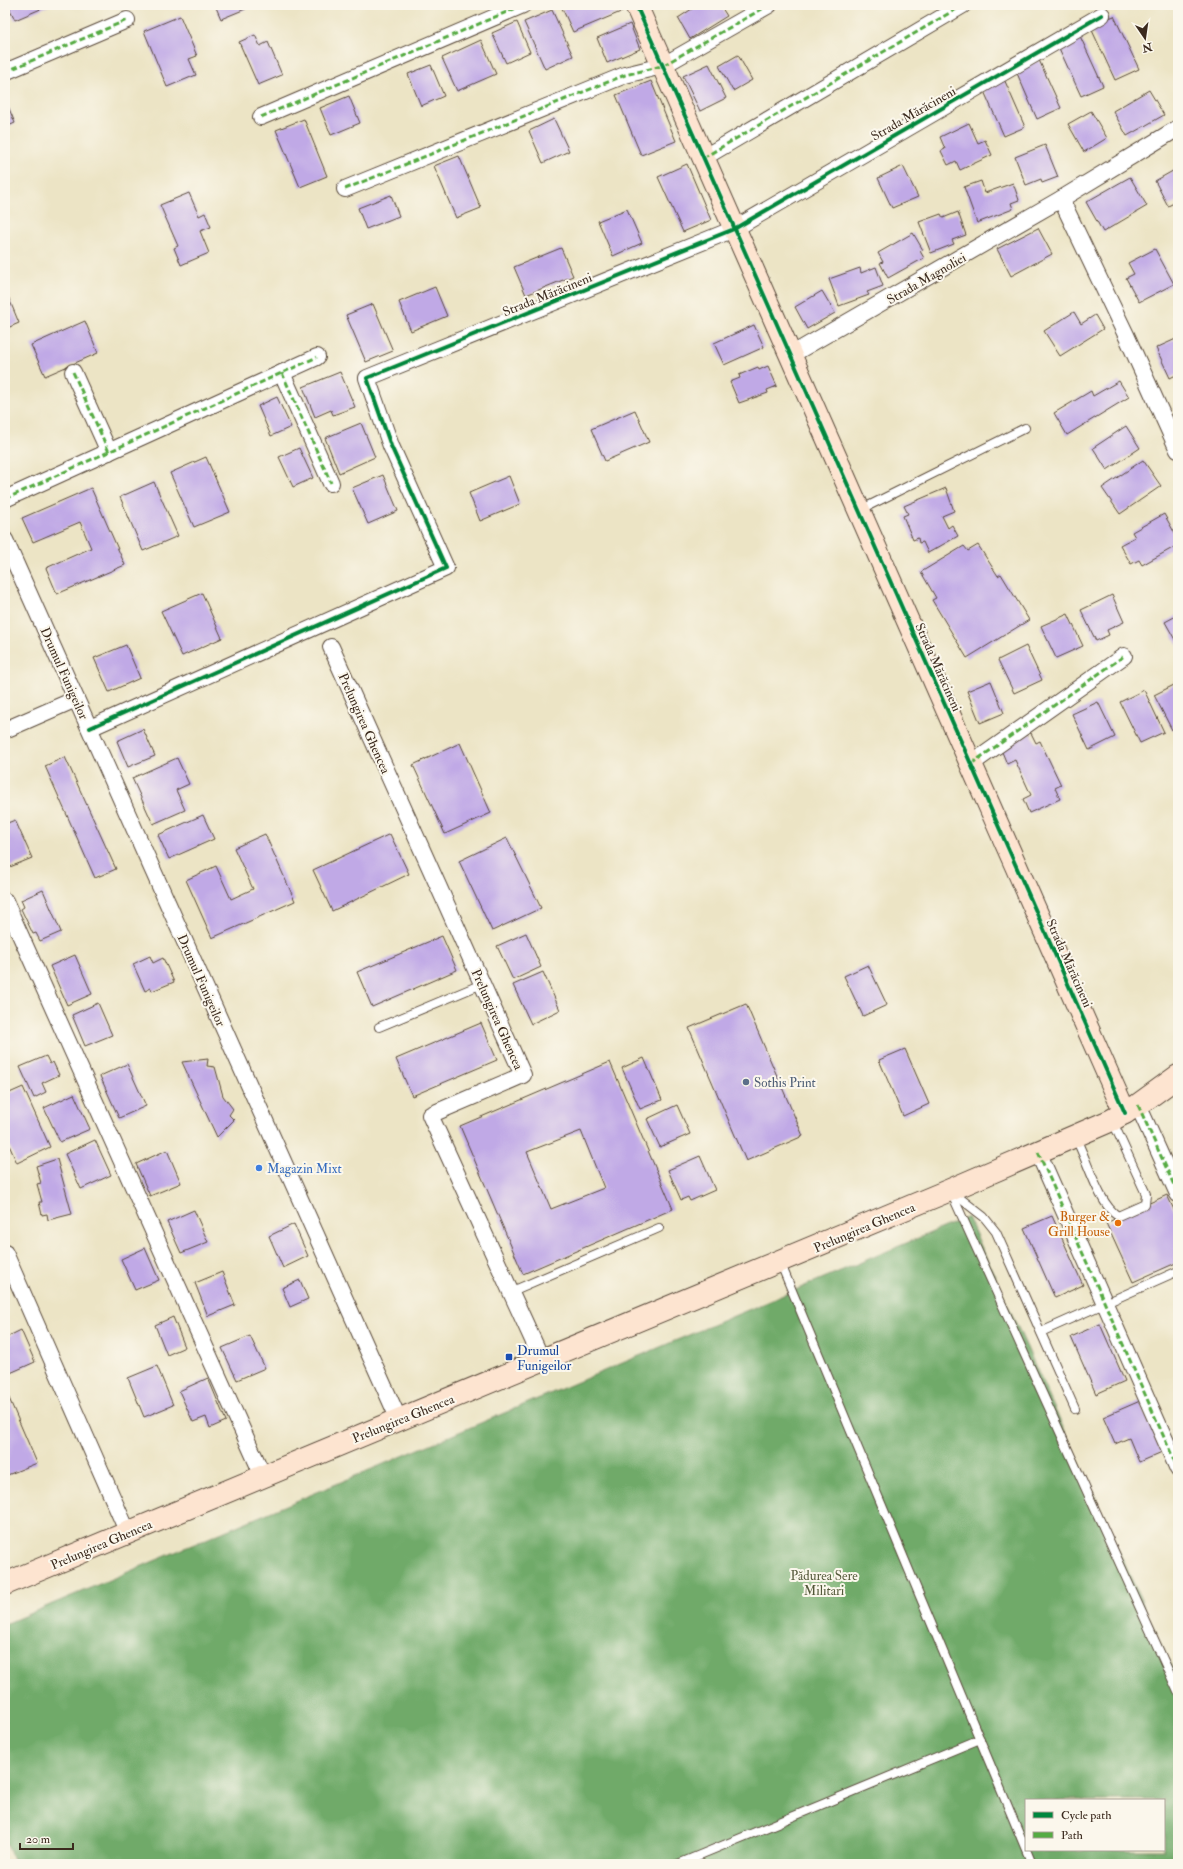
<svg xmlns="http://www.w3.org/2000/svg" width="1183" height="1869" font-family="'IM FELL Double Pica',serif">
  <rect width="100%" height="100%" fill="#fbf7ec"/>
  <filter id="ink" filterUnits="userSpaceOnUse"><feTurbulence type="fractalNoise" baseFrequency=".025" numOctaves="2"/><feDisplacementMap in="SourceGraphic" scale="8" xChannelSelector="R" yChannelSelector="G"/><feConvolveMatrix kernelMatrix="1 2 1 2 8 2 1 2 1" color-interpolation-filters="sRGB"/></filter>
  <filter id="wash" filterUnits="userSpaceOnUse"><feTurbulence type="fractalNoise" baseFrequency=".012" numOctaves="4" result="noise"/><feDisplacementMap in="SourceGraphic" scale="16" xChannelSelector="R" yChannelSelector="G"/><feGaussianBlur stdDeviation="0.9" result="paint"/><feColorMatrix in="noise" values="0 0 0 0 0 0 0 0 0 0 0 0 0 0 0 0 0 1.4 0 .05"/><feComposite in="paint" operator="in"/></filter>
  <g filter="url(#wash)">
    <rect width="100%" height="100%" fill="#ece4c5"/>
    <!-- forest -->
    <path fill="#6faa69" stroke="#556a44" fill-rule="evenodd" d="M968 1217 1178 1682V1864H15L5 1840V1624ZM1026 1800H1164V1850H1026Z"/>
    <g id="blocks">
      <!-- building -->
      <g fill="#c0a9e6" fill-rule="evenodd">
        <polygon points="8,5 50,5 15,20"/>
        <polygon points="215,5 255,5 221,19"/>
        <polygon points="569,5 621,5 623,11 573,32 562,8"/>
        <polygon points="698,5 720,5 727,16 690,39 678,18"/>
        <polygon points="552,10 573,56 545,69 524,22"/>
        <polygon points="180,16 197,56 189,59 196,75 167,87 144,31"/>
        <polygon points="1114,16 1139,69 1115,80 1090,26"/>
        <polygon points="517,22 530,52 506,63 492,33"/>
        <polygon points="630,24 640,49 607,63 597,38"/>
        <polygon points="255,35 260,46 268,42 282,75 258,85 239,42"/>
        <polygon points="1080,36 1103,86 1081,96 1058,46"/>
        <polygon points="481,40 496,74 457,91 442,58"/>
        <polygon points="738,55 752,80 733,91 719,66"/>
        <polygon points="1039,60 1061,108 1037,119 1016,71"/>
        <polygon points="709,64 726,98 700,111 683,76"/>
        <polygon points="431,65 444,96 421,106 408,74"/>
        <polygon points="1004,79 1025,127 1004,136 983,89"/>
        <polygon points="651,81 676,141 641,155 616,95"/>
        <polygon points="1149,90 1164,115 1127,136 1113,111"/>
        <polygon points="349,96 360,123 331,135 320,108"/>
        <polygon points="5,99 15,123 6,127 5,124"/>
        <polygon points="1091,111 1107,138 1084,152 1068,124"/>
        <polygon points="304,119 327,176 300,187 276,130"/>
        <polygon points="554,119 569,151 543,163 529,131"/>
        <polygon points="969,123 978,143 985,140 992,155 960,170 956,161 948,165 941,151 945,149 940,137"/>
        <polygon points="1045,145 1058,177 1042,183 1041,179 1026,185 1015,157"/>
        <polygon points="459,156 481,208 456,218 434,166"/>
        <polygon points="687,164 711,220 683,232 658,177"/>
        <polygon points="903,166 918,197 892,208 878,178"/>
        <polygon points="1178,168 1178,201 1168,206 1155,181"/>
        <polygon points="1130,177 1147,206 1103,232 1086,202"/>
        <polygon points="981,181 985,193 1013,183 1019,200 1011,203 1013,209 977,223 964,187"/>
        <polygon points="189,193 199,216 205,213 211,227 200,231 209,253 181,265 174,248 178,246 160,205"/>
        <polygon points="391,195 399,216 366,229 358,208"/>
        <polygon points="627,209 642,243 613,256 598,221"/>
        <polygon points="958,212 966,235 952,240 954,244 931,253 919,222 941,214 943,218"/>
        <polygon points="1038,228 1052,254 1011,276 997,249"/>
        <polygon points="913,233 923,250 920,251 924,258 888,278 880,263 883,262 878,253"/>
        <polygon points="561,248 573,276 526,295 514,267"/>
        <polygon points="1155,249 1174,284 1139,302 1126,278 1134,274 1128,263"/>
        <polygon points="876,267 883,286 867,292 869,295 839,306 829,279 860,268 861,273"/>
        <polygon points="435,287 447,316 411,331 399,302"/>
        <polygon points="5,289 19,323 5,329"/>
        <polygon points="822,291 835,313 807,329 795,307"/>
        <polygon points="373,304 393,351 366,362 346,315"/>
        <polygon points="1074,312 1081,324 1095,315 1103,329 1060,356 1044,331"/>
        <polygon points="85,321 98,353 45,376 31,345"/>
        <polygon points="754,325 764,347 724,365 714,343"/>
        <polygon points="1178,338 1178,374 1170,378 1156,348"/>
        <polygon points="768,366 777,386 767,390 768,393 739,403 730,382 740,378 739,375 758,367 759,370"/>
        <polygon points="340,372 355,407 333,415 331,410 315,417 303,387"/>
        <polygon points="1119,381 1129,397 1067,435 1054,413 1091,391 1093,396"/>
        <polygon points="277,397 291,427 271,436 258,406"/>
        <polygon points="635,410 649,442 605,461 591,429"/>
        <polygon points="361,423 375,457 339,473 325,438"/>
        <polygon points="1126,426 1140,448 1107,470 1093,448"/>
        <polygon points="299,448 313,478 293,487 279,457"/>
        <polygon points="206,457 230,512 194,527 170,473"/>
        <polygon points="1143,460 1161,486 1120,514 1102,488"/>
        <polygon points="383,475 398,511 368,524 352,488"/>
        <polygon points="509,476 520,504 480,521 469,493"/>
        <polygon points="154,482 178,536 143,551 120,497"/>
        <polygon points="91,488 125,565 57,594 46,568 91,548 80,522 33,542 22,518"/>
        <polygon points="946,488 954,511 942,516 948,528 952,525 958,536 928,553 923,542 919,543 918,538 913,540 903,516 908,514 904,506"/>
        <polygon points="1164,514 1178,539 1178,545 1142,565 1139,560 1131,564 1120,545 1135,537 1132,532"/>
        <polygon points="978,545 998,576 1001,574 1029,620 967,658 932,600 936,598 921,572 964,546 968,551"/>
        <polygon points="202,593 222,638 182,656 161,611"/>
        <polygon points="1112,595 1124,622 1107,630 1109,635 1096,641 1081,610"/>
        <polygon points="1068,614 1083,646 1056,658 1041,626"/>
        <polygon points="1178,615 1178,645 1165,622"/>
        <polygon points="126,645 140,678 109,692 94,658"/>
        <polygon points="1026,646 1042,680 1014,693 998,660"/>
        <polygon points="991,681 1004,713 980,723 967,691"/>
        <polygon points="1178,683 1178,727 1172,730 1154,695"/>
        <polygon points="1144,690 1164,732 1140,743 1120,702"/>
        <polygon points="1098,702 1115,737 1089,750 1072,714"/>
        <polygon points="143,729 155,756 128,767 117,741"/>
        <polygon points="1031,733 1036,743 1040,741 1061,785 1055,788 1060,799 1029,813 1023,799 1031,795 1015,760 1007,764 1000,747"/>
        <polygon points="460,743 491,813 445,834 413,765"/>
        <polygon points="65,757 116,869 95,878 45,766"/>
        <polygon points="177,758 189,784 176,790 185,810 153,824 132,778"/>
        <polygon points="203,815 214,839 169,859 158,835"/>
        <polygon points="15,820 32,858 5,869 5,824"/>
        <polygon points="265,834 295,901 212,938 186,880 216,866 231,899 253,889 234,848"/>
        <polygon points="390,834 409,874 332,911 313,870"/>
        <polygon points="507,838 541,908 492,931 459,861"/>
        <polygon points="43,890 61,932 40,941 36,933 33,934 21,909 24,907 21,900"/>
        <polygon points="526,933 541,967 513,980 497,946"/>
        <polygon points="442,936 457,970 372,1007 357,972"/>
        <polygon points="75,955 92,994 67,1005 50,966"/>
        <polygon points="150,956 153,963 163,958 174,982 152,991 151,988 145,991 133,964"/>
        <polygon points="868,965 887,1005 863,1016 844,976"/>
        <polygon points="543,972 560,1010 531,1024 513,985"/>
        <polygon points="98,1003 112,1035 85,1046 72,1015"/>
        <polygon points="746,1004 803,1136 746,1161 689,1028"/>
        <polygon points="481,1023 497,1060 412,1096 396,1059"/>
        <polygon points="905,1049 929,1104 903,1116 879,1060"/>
        <polygon points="46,1056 50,1064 53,1062 59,1075 42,1083 46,1092 34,1098 20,1067"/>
        <polygon points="644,1058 662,1100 640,1109 622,1068"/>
        <polygon points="208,1059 207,1066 215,1067 223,1096 233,1109 229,1115 234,1120 217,1137 182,1062"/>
        <path d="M610 1062 673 1209 523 1274 460 1126ZM581 1131 604 1188 551 1209 527 1152Z"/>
        <polygon points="127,1064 146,1106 119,1118 100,1076"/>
        <polygon points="23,1087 50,1147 17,1163 5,1136 5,1095"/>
        <polygon points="74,1094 90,1129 60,1142 44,1108"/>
        <polygon points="677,1105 690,1134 660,1147 647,1119"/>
        <polygon points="95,1140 111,1175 81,1189 65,1154"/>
        <polygon points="167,1150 181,1183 150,1196 136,1164"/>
        <polygon points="700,1156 715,1190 690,1201 688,1197 681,1200 668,1170"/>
        <polygon points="57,1159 72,1214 48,1220 47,1214 42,1215 39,1202 42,1202 37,1184 41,1183 36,1166"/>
        <polygon points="1167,1195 1178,1218 1178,1262 1133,1282 1106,1223"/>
        <polygon points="194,1210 208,1242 181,1253 167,1222"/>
        <polygon points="1052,1216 1083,1285 1055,1298 1024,1228"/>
        <polygon points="294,1224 308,1256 283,1268 269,1236"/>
        <polygon points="145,1248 159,1280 135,1290 121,1259"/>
        <polygon points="222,1272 235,1305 208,1316 195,1283"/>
        <polygon points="300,1280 308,1299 290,1307 282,1288"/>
        <polygon points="173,1317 185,1347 167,1355 155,1325"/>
        <polygon points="1100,1324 1125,1381 1096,1394 1071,1337"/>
        <polygon points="21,1330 35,1362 8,1374 5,1367 5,1338"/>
        <polygon points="250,1336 265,1368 237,1380 222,1348"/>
        <polygon points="157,1366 173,1405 144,1417 128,1378"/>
        <polygon points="208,1378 226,1421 210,1428 206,1417 193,1422 179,1391"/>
        <polygon points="5,1389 37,1463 5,1476"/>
        <polygon points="1140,1401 1162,1452 1139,1462 1129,1438 1115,1444 1103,1417"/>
      </g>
    </g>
  </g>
  <g filter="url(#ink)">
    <use href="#blocks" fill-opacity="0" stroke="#564637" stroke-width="1"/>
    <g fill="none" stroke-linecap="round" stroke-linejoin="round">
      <defs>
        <g id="lane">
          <polyline points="860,510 1025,428"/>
          <polyline points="379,1027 482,984"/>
          <path d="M1075 1137C1087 1158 1098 1204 1118 1216L1145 1204 1146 1194 1112 1120"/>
          <polyline points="950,1190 1178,1692"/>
          <polyline points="952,1192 984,1217 996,1232 1075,1409"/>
          <polyline points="780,1262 1032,1864"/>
          <polyline points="510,1292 659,1228"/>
          <polyline points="1041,1332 1178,1271"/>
          <polyline points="678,1864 980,1739"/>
        </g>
        <g id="street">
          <polyline points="5,72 127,20"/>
          <polyline points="261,117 523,5"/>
          <polyline points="703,158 963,5"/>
          <polyline points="345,189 625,75 662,66 769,5"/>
          <polyline points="1061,199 1127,337 1178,450"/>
          <polyline points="789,356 1061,199 1178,128"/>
          <polyline points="73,372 109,452"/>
          <polyline points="282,373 331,483"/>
          <polyline points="5,499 317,357"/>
          <polyline points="5,540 399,1420"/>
          <polyline points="331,647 523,1075 430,1115 542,1360"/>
          <polyline points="90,728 446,568 391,446 367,378 734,229 1102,15"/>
          <polyline points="5,730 76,699"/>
          <polyline points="971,764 1124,656"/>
          <polyline points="5,901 263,1476"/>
          <polyline points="1138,1105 1178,1194"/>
          <polyline points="1038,1152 1178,1469"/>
          <polyline points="5,1253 128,1533"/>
        </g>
        <g id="secondary">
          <polyline points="636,5 1125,1113"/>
          <polyline points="5,1584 950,1190 1112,1120 1138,1105 1178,1076"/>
        </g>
      </defs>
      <!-- lane casing -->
      <use href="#lane" stroke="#564637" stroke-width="10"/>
      <!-- street casing -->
      <use href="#street" stroke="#564637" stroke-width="18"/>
      <!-- secondary casing -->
      <use href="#secondary" stroke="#564637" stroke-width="24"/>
      <!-- lane -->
      <use href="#lane" stroke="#fff" stroke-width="8"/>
      <!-- street -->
      <use href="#street" stroke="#fff" stroke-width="16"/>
      <!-- secondary -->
      <use href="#secondary" stroke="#fde4d0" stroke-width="22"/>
      <!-- quiet -->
      <g stroke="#55ab43" stroke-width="3" stroke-dasharray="6 3" stroke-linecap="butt">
        <polyline points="5,72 127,20"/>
        <polyline points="261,117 523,5"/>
        <polyline points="703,158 963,5"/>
        <polyline points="345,189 625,75 662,66 769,5"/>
        <polyline points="73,372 109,452"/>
        <polyline points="282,373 331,483"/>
        <polyline points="5,499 317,357"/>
        <polyline points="971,764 1124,656"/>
        <polyline points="1138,1105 1178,1194"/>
        <polyline points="1038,1152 1178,1469"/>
      </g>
      <defs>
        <g id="cycleway">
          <polyline points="636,5 1125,1113"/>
          <polyline points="90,728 446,568 391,446 367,378 734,229 1102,15"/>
        </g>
      </defs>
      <!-- cycleway casing -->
      <use href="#cycleway" stroke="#fbf7ec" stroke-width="6"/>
      <!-- cycleway -->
      <use href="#cycleway" stroke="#00873e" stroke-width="4"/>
    </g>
  </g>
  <!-- markers -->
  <circle fill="#5c6f8a" stroke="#fbf7ec" stroke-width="1.5" cx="746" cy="1082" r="4"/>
  <circle fill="#3f7fe0" stroke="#fbf7ec" stroke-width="1.5" cx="259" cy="1168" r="4"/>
  <circle fill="#e8710a" stroke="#fbf7ec" stroke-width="1.5" cx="1118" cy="1223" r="4"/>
  <rect fill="#1a4fb4" stroke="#fbf7ec" stroke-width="1.5" x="505" y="1353" width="8" height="8" rx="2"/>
  <g text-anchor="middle" stroke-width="4" stroke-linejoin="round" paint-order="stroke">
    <!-- street labels -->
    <g font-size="13" fill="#3b2a1e" stroke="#fbf7ec">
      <text transform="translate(913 113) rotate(-30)" y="5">Strada Mărăcineni</text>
      <text transform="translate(926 278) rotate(-30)" y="5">Strada Magnoliei</text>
      <text transform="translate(547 294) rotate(-22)" y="5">Strada Mărăcineni</text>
      <text transform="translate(939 667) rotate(66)" y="5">Strada Mărăcineni</text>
      <text transform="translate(65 673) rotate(66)" y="5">Drumul Funigeilor</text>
      <text transform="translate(365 723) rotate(66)" y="5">Prelungirea Ghencea</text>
      <text transform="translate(1070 963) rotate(66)" y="5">Strada Mărăcineni</text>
      <text transform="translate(202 980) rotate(66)" y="5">Drumul Funigeilor</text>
      <text transform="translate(498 1019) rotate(66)" y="5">Prelungirea Ghencea</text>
      <text transform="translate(864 1227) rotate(-23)" y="5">Prelungirea Ghencea</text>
      <text transform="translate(403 1418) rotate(-22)" y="5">Prelungirea Ghencea</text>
      <text transform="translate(101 1544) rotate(-23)" y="5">Prelungirea Ghencea</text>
    </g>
    <!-- service labels -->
    <g font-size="13" fill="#4e5e75" stroke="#fbf7ec" text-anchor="start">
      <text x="754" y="1087">Sothis Print</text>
    </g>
    <!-- shop labels -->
    <g font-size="13" fill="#366cbe" stroke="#fbf7ec" text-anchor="start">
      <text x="267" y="1173">Magazin Mixt</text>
    </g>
    <!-- food labels -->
    <g font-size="13" fill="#c56008" stroke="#fbf7ec" text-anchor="end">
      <text x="1110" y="1221">Burger &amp;<tspan x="1110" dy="15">Grill House</tspan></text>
    </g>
    <!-- transit labels -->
    <g font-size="13" fill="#164399" stroke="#fbf7ec" text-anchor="start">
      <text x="517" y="1355">Drumul<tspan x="517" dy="15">Funigeilor</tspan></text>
    </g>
    <!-- park labels -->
    <g font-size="13" fill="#535839" stroke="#fbf7ec">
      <text x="824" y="1580">Pădurea Sere<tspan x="824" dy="15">Militari</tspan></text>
    </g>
  </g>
  <!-- margin -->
  <rect width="1183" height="1869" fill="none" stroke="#fbf7ec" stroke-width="20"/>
  <!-- legend -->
  <rect x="1025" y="1799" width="140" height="52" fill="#fbf7ec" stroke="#aea59a"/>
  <rect x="1033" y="1812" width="20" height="6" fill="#00873e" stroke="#aea59a"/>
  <text x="1061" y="1819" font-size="12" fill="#3b2a1e">Cycle path</text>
  <rect x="1033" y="1832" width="20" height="6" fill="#55ab43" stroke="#aea59a"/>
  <text x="1061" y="1839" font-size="12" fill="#3b2a1e">Path</text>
  <!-- north arrow -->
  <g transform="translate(1145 38) rotate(167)" stroke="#fbf7ec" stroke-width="3" paint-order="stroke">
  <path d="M0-3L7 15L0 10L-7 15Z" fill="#3b2a1e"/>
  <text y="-6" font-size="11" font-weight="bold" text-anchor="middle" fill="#3b2a1e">N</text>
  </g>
  <!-- scale -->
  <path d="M20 1843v6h53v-6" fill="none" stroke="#3b2a1e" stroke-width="2"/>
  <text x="26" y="1843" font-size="12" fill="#3b2a1e" stroke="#fbf7ec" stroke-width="3" paint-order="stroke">20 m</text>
</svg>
